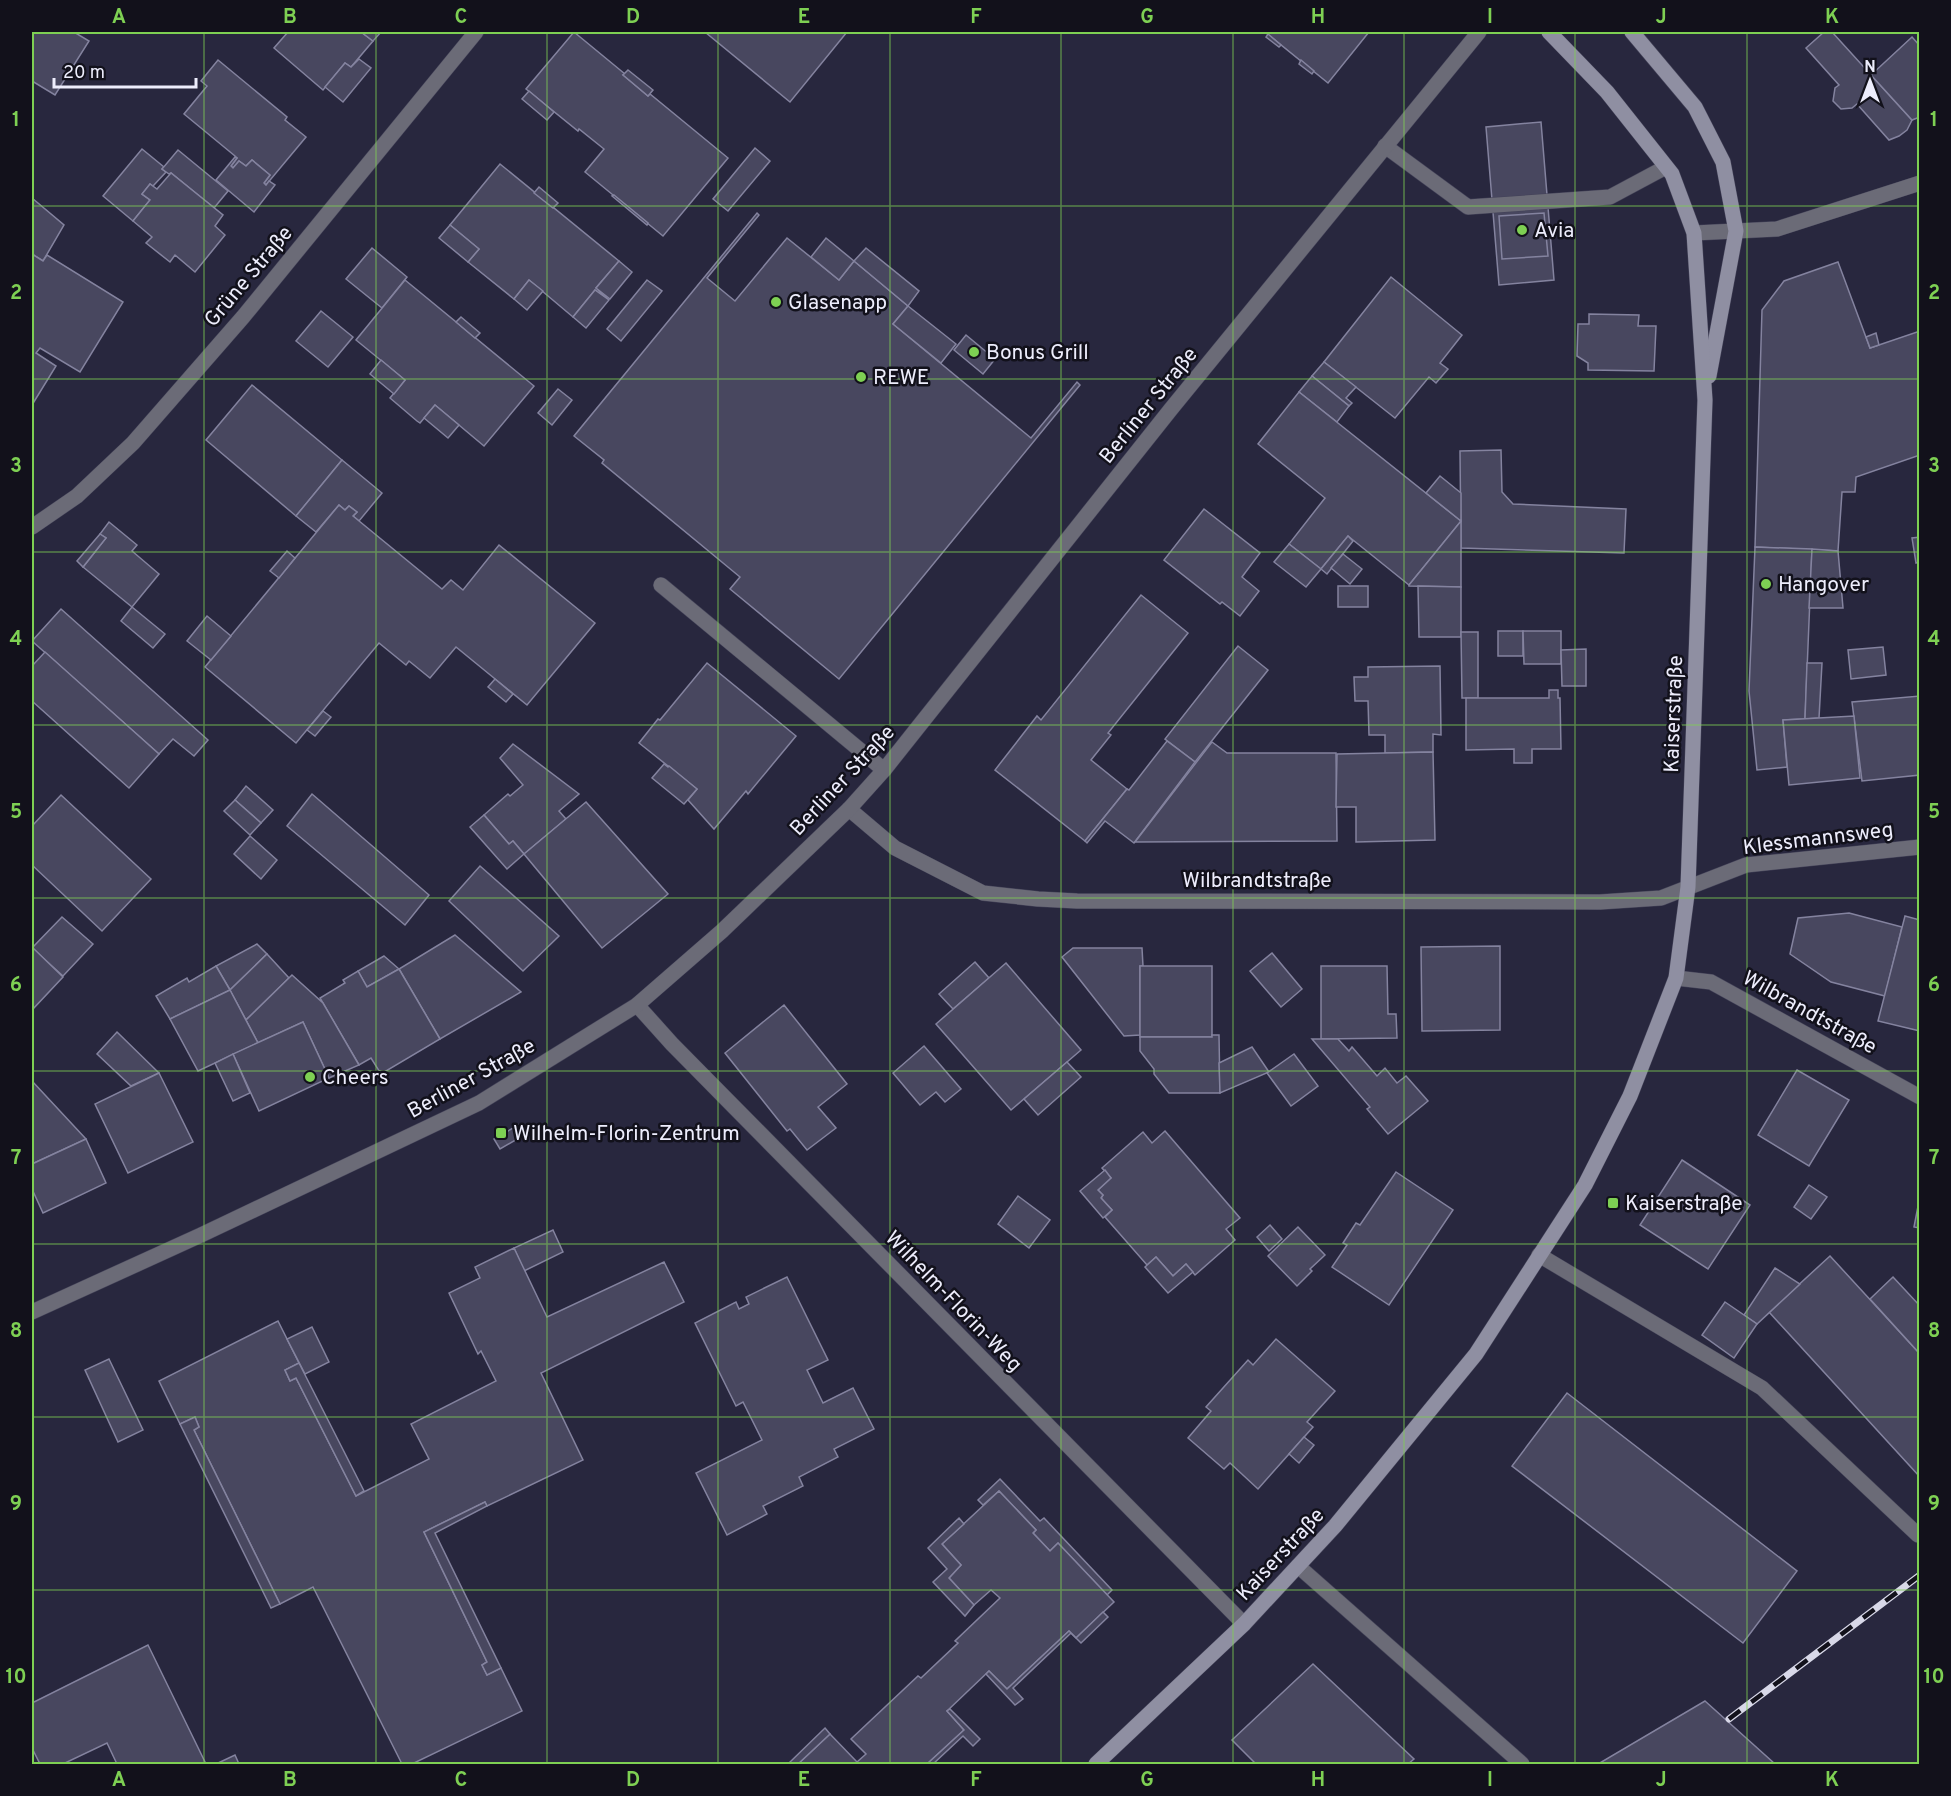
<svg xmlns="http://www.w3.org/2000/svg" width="1951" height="1796" font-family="Overpass,sans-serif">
  <rect width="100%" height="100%" fill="#28273e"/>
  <!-- building -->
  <g fill="#48475f" stroke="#84839f" stroke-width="1.5">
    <polygon points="32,32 74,32 89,41 55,95 32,81"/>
    <polygon points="288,32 361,32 373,41 351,67 345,63 323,90 274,48"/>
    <polygon points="361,32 381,32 373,41"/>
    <polygon points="574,32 625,74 623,75 648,96 650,94 728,158 663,236 585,172 604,149 579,129 578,131 526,89"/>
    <polygon points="705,32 847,32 790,102"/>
    <polygon points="1265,32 1369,32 1328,83"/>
    <polygon points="1824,32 1832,32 1912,120 1907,130 1899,136 1889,140 1857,104 1852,108 1841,109 1833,101 1835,88 1839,85 1806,48"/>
    <polygon points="1268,34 1281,45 1279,47 1266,37"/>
    <polygon points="1912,37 1920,46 1920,117 1912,120 1871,75"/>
    <polygon points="359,59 371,68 343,102 325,87 345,63 351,67"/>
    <polygon points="218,60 287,117 285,120 306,137 266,185 264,183 270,175 252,160 246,166 239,161 233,168 231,166 237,158 235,156 184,114 207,86 201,81"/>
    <polygon points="1301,60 1314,71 1312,74 1299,64"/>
    <polygon points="628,70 653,90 648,96 623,75"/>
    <polygon points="529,91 554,112 547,120 522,99"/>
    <polygon points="1541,122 1554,280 1499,285 1486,127"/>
    <polygon points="755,148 770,161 728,211 713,199"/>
    <polygon points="142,149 164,167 162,169 166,172 153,186 150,184 142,194 150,200 133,221 103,196"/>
    <polygon points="178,150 228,191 214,208 171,173 169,174 162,169"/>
    <polygon points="235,157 237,158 231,166 233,168 239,161 246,166 252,160 270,175 264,183 266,185 269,181 275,185 254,212 216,180"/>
    <polygon points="500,164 619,261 596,288 609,300 595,290 573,317 529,280 514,299 468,262 479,249 450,225"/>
    <polygon points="171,173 223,215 215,226 225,235 195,272 175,255 170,262 146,243 152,237 133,221 150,200 142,194 150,184 157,189"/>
    <polygon points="539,187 558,203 553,208 534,193"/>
    <polygon points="614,195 648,223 647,225 612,196"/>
    <polygon points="32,198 64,225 43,261 32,254"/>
    <polygon points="757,213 759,215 707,278 735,301 787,238 839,280 854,261 908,306 893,324 1031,438 1077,382 1080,385 839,679 730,589 740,577 602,463 604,460 574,436"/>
    <polygon points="1544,213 1548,256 1502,259 1499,216"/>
    <polygon points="450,225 479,249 468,262 439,238"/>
    <polygon points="826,238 854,261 839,280 811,257"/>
    <polygon points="372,248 407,277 382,308 346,279"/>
    <polygon points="866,248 919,291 908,306 854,261"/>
    <polygon points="32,254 43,261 47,255 123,302 80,372 40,348 36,353 56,366 32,405"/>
    <polygon points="619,261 632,272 610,299 596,288"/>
    <polygon points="1838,262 1870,348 1920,331 1920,455 1856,477 1855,492 1842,492 1838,551 1755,547 1762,310 1784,281"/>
    <polygon points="1391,277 1462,335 1440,363 1448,369 1436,383 1429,377 1395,418 1324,362"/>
    <polygon points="405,280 534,386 484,446 435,405 420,423 417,421 390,398 405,380 356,340"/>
    <polygon points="529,280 543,291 527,310 514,299"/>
    <polygon points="647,280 662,291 621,341 607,329"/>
    <polygon points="595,290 609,300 586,328 573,317"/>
    <polygon points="908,306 956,344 941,363 893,324"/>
    <polygon points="321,311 353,337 328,367 296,341"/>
    <polygon points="1589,314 1639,315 1638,326 1656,326 1654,371 1588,370 1588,363 1577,356 1578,324 1589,324"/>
    <polygon points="461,317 480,333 475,338 456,322"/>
    <polygon points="1876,333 1879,345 1870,348 1866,337"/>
    <polygon points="966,335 995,359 983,374 954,350"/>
    <polygon points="381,360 405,380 394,394 370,374"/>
    <polygon points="1324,362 1356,387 1346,398 1352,403 1349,406 1312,376"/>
    <polygon points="1312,376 1349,406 1337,422 1299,392"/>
    <polygon points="252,385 342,460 296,516 206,440"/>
    <polygon points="558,389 572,400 552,425 538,413"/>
    <polygon points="1299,392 1461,521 1409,585 1348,536 1321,569 1289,544 1325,498 1258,444"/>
    <polygon points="435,405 459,425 448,438 424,418"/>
    <polygon points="1501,450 1502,492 1513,504 1626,509 1624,553 1461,548 1460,451"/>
    <polygon points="342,460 382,493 359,521 353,516 357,512 349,506 345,510 339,505 316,532 296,516"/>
    <polygon points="1440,476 1461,493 1461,521 1426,493"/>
    <polygon points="339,505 345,510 349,506 357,512 353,516 442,589 451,580 463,590 499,545 595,623 527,705 456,647 430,678 409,661 406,665 379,643 296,743 205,667"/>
    <polygon points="1204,509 1260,553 1242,577 1259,591 1240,616 1222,602 1220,604 1164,560"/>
    <polygon points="1461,521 1461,587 1409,586 1409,585"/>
    <polygon points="109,522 137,545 132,551 159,574 132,607 83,567 106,538 100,534"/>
    <polygon points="100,534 106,538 83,567 77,561"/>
    <polygon points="1348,536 1353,541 1327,574 1321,569"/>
    <polygon points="1920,537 1920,562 1916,563 1912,538"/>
    <polygon points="1289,544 1321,569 1306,587 1274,562"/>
    <polygon points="1755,547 1812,549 1805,719 1783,720 1787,767 1757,770 1749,691"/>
    <polygon points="1812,549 1838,551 1843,608 1809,608"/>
    <polygon points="287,551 295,558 279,578 270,571"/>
    <polygon points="1343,554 1362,569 1350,584 1331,568"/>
    <rect x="1338" y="586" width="30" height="21"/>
    <polygon points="1418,586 1461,587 1461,637 1419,637"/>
    <polygon points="1141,595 1188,633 1108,733 1111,735 1091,760 1127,789 1085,841 995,770 1037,716 1041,720"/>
    <polygon points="132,607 165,634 153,648 121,621"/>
    <polygon points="61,609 208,740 194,756 173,739 159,754 32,641"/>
    <polygon points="207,616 231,636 211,660 187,641"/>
    <rect x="1498" y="631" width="25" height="25"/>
    <polygon points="1523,631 1561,631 1561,664 1524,664"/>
    <polygon points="1461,632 1478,632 1478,698 1462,698"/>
    <polygon points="1238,646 1268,670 1195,762 1165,739"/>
    <polygon points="1883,647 1886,675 1851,679 1848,650"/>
    <polygon points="1586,649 1586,686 1562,686 1561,650"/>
    <polygon points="45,652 159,754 129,788 32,701 32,666"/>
    <polygon points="707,663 796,736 748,794 746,791 714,829 688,800 697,789 639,743 658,719 660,720"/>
    <polygon points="1807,663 1822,663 1819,718 1805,719"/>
    <polygon points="1440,666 1441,735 1433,734 1433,752 1385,753 1385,735 1369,735 1368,701 1355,701 1354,677 1368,677 1368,667"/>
    <polygon points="495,679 513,694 506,702 488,687"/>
    <polygon points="1549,690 1558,690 1558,698 1560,698 1561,749 1532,749 1532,763 1514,763 1514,749 1466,750 1466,698 1549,698"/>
    <polygon points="1920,696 1920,775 1862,781 1852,702"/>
    <polygon points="323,711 331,717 315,736 307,730"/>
    <polygon points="1854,716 1860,778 1789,785 1783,720"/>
    <polygon points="1167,741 1195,762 1134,843 1105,821 1087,843 1085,841 1127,789 1129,790"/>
    <polygon points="1212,742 1227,753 1336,753 1337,841 1135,842"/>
    <polygon points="513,744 579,794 559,811 566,819 524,854 513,841 509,844 484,815 508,794 510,796 523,785 500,758"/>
    <polygon points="1433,752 1435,840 1356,842 1356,807 1336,807 1337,754"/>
    <polygon points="664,764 668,767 669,766 697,789 684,804 652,778"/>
    <polygon points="246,786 273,810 261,823 235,800"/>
    <polygon points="312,794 429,895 405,925 287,826"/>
    <polygon points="61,795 151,879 102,931 32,865 32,826"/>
    <polygon points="235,800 261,823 250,835 224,811"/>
    <polygon points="586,802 668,894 602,948 524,854"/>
    <polygon points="484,815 509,844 513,841 524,854 507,869 470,827"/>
    <polygon points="250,836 277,860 261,879 234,854"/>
    <polygon points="480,866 559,936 523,971 449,901"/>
    <polygon points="1849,913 1902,927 1885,996 1831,982 1790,954 1798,918"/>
    <polygon points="1905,916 1920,920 1920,1031 1878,1021"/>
    <polygon points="62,917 93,944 63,976 32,948"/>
    <polygon points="455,935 521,992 440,1039 399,969"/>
    <polygon points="257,944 267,954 230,990 216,966"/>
    <polygon points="1500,946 1500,1030 1422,1031 1421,947"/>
    <polygon points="32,947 63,977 32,1010"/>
    <polygon points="1073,948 1142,948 1143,966 1140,966 1140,1035 1124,1036 1062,957"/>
    <polygon points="1272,953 1302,989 1281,1007 1250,971"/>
    <polygon points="267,954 289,978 246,1020 230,990"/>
    <polygon points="384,956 399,969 367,987 358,971"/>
    <polygon points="975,962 989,978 953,1009 939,994"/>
    <polygon points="1006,963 1081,1050 1011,1110 936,1024"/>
    <polygon points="216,966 230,990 170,1019 156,996 187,978 189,982"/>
    <rect x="1140" y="966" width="72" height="71"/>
    <polygon points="1321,966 1387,966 1388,1014 1396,1014 1397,1038 1321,1039"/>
    <polygon points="399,969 440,1039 381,1074 371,1058 359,1065 320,998 345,983 343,980 358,971 367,987"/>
    <polygon points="292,975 323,1003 359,1065 329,1078 303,1022 258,1043 246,1020"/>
    <polygon points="230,990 258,1043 198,1071 170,1019"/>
    <polygon points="784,1005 847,1084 818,1107 836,1128 807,1150 790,1129 787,1131 725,1053"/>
    <polygon points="303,1022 329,1078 259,1111 233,1054"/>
    <polygon points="117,1032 159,1073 131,1086 97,1054"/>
    <polygon points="1212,1035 1219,1035 1220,1093 1169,1093 1154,1074 1154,1069 1140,1051 1140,1037 1212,1037"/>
    <polygon points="1312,1039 1338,1039 1349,1051 1352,1047 1377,1076 1385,1068 1397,1083 1406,1076 1428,1101 1388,1134 1367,1109 1370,1107"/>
    <polygon points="924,1046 961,1089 945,1102 936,1092 920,1105 893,1073"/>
    <polygon points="1252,1047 1269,1072 1220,1093 1219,1063"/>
    <polygon points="233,1054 250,1093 233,1101 215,1063"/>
    <polygon points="1294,1054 1318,1086 1291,1106 1267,1073"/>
    <polygon points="1067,1062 1081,1077 1038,1115 1024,1099"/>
    <polygon points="1797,1070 1849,1100 1809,1166 1758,1135"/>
    <polygon points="159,1073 193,1142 128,1173 95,1104"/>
    <polygon points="32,1081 86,1139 32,1164"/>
    <polygon points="520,1124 526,1134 500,1149 494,1139"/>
    <polygon points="1165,1131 1240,1218 1226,1229 1235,1240 1195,1275 1186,1264 1173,1276 1156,1257 1147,1265 1105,1217 1112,1210 1101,1198 1103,1195 1098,1190 1111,1178 1102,1168 1143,1132 1152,1143"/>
    <polygon points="86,1139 106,1183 43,1213 32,1189 32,1164"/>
    <polygon points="1682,1160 1750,1205 1708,1269 1640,1225"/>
    <polygon points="1105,1170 1111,1178 1098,1190 1103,1195 1101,1198 1112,1210 1103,1218 1080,1191"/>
    <polygon points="1396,1172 1453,1210 1389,1305 1332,1267 1347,1245 1343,1243 1356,1223 1360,1225"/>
    <polygon points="1809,1185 1827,1197 1811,1219 1794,1207"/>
    <polygon points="1018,1196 1050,1220 1029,1248 998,1224"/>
    <polygon points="1920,1196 1920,1228 1914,1227"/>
    <polygon points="1270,1225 1282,1239 1269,1251 1257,1237"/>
    <polygon points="1298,1227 1325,1255 1310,1269 1312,1271 1297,1286 1268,1256"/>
    <polygon points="553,1230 563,1252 524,1271 514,1248"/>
    <polygon points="514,1248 547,1317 664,1262 684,1302 541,1373 583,1460 487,1506 485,1502 424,1532 487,1662 482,1665 487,1675 501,1668 522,1711 412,1764 402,1764 313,1587 280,1604 194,1430 199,1427 195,1417 180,1424 159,1381 278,1321 299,1363 285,1370 290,1381 296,1378 356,1496 429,1459 411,1424 496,1381 481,1351 478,1354 449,1293 480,1278 475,1267"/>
    <polygon points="1830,1256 1920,1354 1920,1477 1769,1312"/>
    <polygon points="1156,1257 1173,1276 1186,1264 1193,1272 1168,1293 1145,1267"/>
    <polygon points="1775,1268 1800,1284 1757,1324 1744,1315"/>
    <polygon points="787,1277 828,1360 807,1370 823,1403 853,1388 874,1429 834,1449 838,1457 799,1477 803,1486 763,1506 767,1514 727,1535 696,1473 762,1440 743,1402 736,1406 695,1323 736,1302 739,1309 749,1304 746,1297"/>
    <polygon points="1893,1277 1920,1306 1920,1354 1870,1299"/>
    <polygon points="1725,1302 1757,1324 1734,1358 1702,1335"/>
    <polygon points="312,1327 329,1362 305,1374 287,1339"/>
    <polygon points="1276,1339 1335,1391 1307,1422 1313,1427 1258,1489 1230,1463 1224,1469 1188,1438 1211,1411 1206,1407 1248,1360 1253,1365"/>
    <polygon points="109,1359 143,1430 118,1442 85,1370"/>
    <polygon points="299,1363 364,1491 356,1496 296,1378 290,1381 285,1370"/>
    <polygon points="1567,1393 1797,1571 1743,1643 1512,1466"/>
    <polygon points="195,1417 199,1427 194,1430 280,1604 271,1608 180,1424"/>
    <polygon points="1304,1437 1314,1445 1299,1463 1289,1454"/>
    <polygon points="1000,1479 1040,1521 1044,1518 1112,1590 1107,1595 1058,1543 1050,1551 1033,1533 1036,1530 999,1491 983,1505 978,1500"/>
    <polygon points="999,1491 1036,1530 1033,1533 1050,1551 1058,1543 1114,1602 1076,1638 1069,1631 1007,1689 989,1671 947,1711 964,1730 927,1764 798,1764 830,1734 857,1762 866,1754 851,1739 918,1676 921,1678 958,1643 955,1641 1000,1598 991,1590 974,1605 949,1578 961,1565 942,1544"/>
    <polygon points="485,1502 487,1506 435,1533 501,1668 487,1675 482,1665 487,1662 424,1532"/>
    <polygon points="959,1518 964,1524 942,1544 961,1565 949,1578 974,1605 965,1616 933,1582 947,1569 928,1548"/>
    <polygon points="1103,1612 1108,1617 1081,1643 1071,1633 1013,1688 1023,1699 1015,1705 986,1674 989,1671 1007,1689 1069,1631 1076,1638"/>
    <polygon points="148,1645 206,1764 117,1764 107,1743 63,1764 40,1764 32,1748 32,1703"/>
    <polygon points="1313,1664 1414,1759 1408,1764 1256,1764 1232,1740"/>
    <polygon points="1705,1701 1775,1764 1598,1764"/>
    <polygon points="950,1709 980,1739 973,1746 963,1736 933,1764 927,1764 964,1730 947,1711"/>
    <polygon points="825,1728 830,1734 798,1764 788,1764"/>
    <polygon points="235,1755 239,1764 216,1764"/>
  </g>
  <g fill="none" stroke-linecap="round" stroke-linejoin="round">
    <defs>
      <g id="lane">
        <polyline points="1385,146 1468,207 1610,197 1666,167"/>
        <polyline points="661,585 884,770"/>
        <polyline points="1539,1255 1762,1388 1918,1535"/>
        <polyline points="1298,1566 1522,1764"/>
      </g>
      <g id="street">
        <polyline points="1694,233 1777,229 1920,183"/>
        <polyline points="32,527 77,496 133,443 243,317 476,32"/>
        <polyline points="849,809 895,848 983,893 1038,899 1077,901 1600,902 1661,898 1746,865 1920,847"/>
        <polyline points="1676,978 1711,982 1920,1097"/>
        <polyline points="637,1005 672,1044 1244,1624"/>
        <polyline points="32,1312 201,1235 479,1103 637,1005 722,931 849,809 884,770 1171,409 1479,32"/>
      </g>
      <g id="secondary">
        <polyline points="1632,32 1695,107 1723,162 1736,231 1709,376"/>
        <polyline points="1096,1764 1244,1624 1335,1526 1476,1354 1585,1185 1630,1096 1676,978 1688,887 1705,400 1694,233 1672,174 1607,92 1549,32"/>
      </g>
    </defs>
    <!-- lane casing -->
    <use href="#lane" stroke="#444359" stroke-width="16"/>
    <!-- street casing -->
    <use href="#street" stroke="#444359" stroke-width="16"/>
    <!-- secondary casing -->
    <use href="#secondary" stroke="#444359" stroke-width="16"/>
    <!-- lane -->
    <use href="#lane" stroke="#6b6b77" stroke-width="15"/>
    <!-- street -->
    <use href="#street" stroke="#6b6b77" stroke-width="15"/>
    <!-- secondary -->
    <use href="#secondary" stroke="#8f8fa2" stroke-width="15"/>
    <defs>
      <polyline id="rail" points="1729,1719 1920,1575"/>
    </defs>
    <!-- rail casing -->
    <use href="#rail" stroke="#d8d8e8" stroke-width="7"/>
    <!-- rail -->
    <use href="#rail" stroke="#12111b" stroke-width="4.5" stroke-dasharray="14" stroke-linecap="butt"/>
  </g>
  <!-- grid -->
  <path fill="none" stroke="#7ed053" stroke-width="1.5" stroke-opacity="0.55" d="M204 32V1764M376 32V1764M547 32V1764M718 32V1764M890 32V1764M1061 32V1764M1233 32V1764M1404 32V1764M1575 32V1764M1747 32V1764M32 206H1920M32 379H1920M32 552H1920M32 725H1920M32 898H1920M32 1071H1920M32 1244H1920M32 1417H1920M32 1590H1920"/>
  <!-- markers -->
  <g fill="#7ed053" stroke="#12111b" stroke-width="2">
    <circle cx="1522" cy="230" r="6"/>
    <circle cx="776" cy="302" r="6"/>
    <circle cx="974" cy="352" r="6"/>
    <circle cx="861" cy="377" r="6"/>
    <circle cx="1766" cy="584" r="6"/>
    <circle cx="310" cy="1077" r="6"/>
    <rect x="495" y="1127" width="12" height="12" rx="3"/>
    <rect x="1607" y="1197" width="12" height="12" rx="3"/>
  </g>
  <g text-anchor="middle" stroke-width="5" stroke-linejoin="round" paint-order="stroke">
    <!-- poi labels -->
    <g font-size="21" fill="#ededfc" stroke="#12111b" text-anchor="start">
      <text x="1534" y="237">Avia</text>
      <text x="788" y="309">Glasenapp</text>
      <text x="986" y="359">Bonus Grill</text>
      <text x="873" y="384">REWE</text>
      <text x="1778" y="591">Hangover</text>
      <text x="322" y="1084">Cheers</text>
      <text x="513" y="1140">Wilhelm-Florin-Zentrum</text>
      <text x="1625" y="1210">Kaiserstraße</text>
    </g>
    <!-- street labels -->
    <g font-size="21" fill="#ededfc" stroke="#12111b">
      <text transform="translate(248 276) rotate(-50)" y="7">Grüne Straße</text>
      <text transform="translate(1148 405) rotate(-51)" y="7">Berliner Straße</text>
      <text transform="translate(1673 714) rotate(-88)" y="7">Kaiserstraße</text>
      <text transform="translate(842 780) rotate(-47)" y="7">Berliner Straße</text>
      <text transform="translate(1818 838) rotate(-7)" y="7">Klessmannsweg</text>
      <text x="1257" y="887">Wilbrandtstraße</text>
      <text transform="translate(1810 1012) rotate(29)" y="7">Wilbrandtstraße</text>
      <text transform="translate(471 1078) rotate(-29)" y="7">Berliner Straße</text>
      <text transform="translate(954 1301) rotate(46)" y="7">Wilhelm-Florin-Weg</text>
      <text transform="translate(1280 1554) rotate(-47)" y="7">Kaiserstraße</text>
    </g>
  </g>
  <!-- border -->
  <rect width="1951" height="1796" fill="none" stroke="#12111b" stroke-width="66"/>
  <!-- north arrow -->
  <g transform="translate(1870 81)" stroke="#12111b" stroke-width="4.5" paint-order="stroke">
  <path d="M0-4.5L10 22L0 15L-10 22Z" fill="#ededfc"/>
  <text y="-9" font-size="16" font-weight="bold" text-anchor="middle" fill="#ededfc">N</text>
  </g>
  <!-- scale -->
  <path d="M54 78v9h142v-9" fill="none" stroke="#ededfc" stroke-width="3"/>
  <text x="63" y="78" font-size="18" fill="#ededfc" stroke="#12111b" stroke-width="4.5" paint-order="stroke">20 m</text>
  <rect x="33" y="33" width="1885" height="1730" fill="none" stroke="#7ed053" stroke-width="2"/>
  <g font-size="20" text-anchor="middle" font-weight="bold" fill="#7ed053">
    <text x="119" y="23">A</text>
    <text x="290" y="23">B</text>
    <text x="461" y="23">C</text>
    <text x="633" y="23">D</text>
    <text x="804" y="23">E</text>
    <text x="976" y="23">F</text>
    <text x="1147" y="23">G</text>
    <text x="1318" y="23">H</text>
    <text x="1490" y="23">I</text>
    <text x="1661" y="23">J</text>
    <text x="1832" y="23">K</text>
    <text x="16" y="126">1</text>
    <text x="1934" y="126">1</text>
    <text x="16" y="299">2</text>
    <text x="1934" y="299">2</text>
    <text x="16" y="472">3</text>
    <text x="1934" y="472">3</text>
    <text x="16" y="645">4</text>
    <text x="1934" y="645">4</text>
    <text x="16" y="818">5</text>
    <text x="1934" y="818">5</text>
    <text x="16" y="991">6</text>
    <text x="1934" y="991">6</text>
    <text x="16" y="1164">7</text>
    <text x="1934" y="1164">7</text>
    <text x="16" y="1337">8</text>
    <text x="1934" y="1337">8</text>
    <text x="16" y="1510">9</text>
    <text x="1934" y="1510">9</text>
    <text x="16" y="1683">10</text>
    <text x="1934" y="1683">10</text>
    <text x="119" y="1786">A</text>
    <text x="290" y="1786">B</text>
    <text x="461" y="1786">C</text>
    <text x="633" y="1786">D</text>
    <text x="804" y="1786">E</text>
    <text x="976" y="1786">F</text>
    <text x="1147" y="1786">G</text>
    <text x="1318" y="1786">H</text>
    <text x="1490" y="1786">I</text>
    <text x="1661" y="1786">J</text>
    <text x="1832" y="1786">K</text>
  </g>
</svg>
